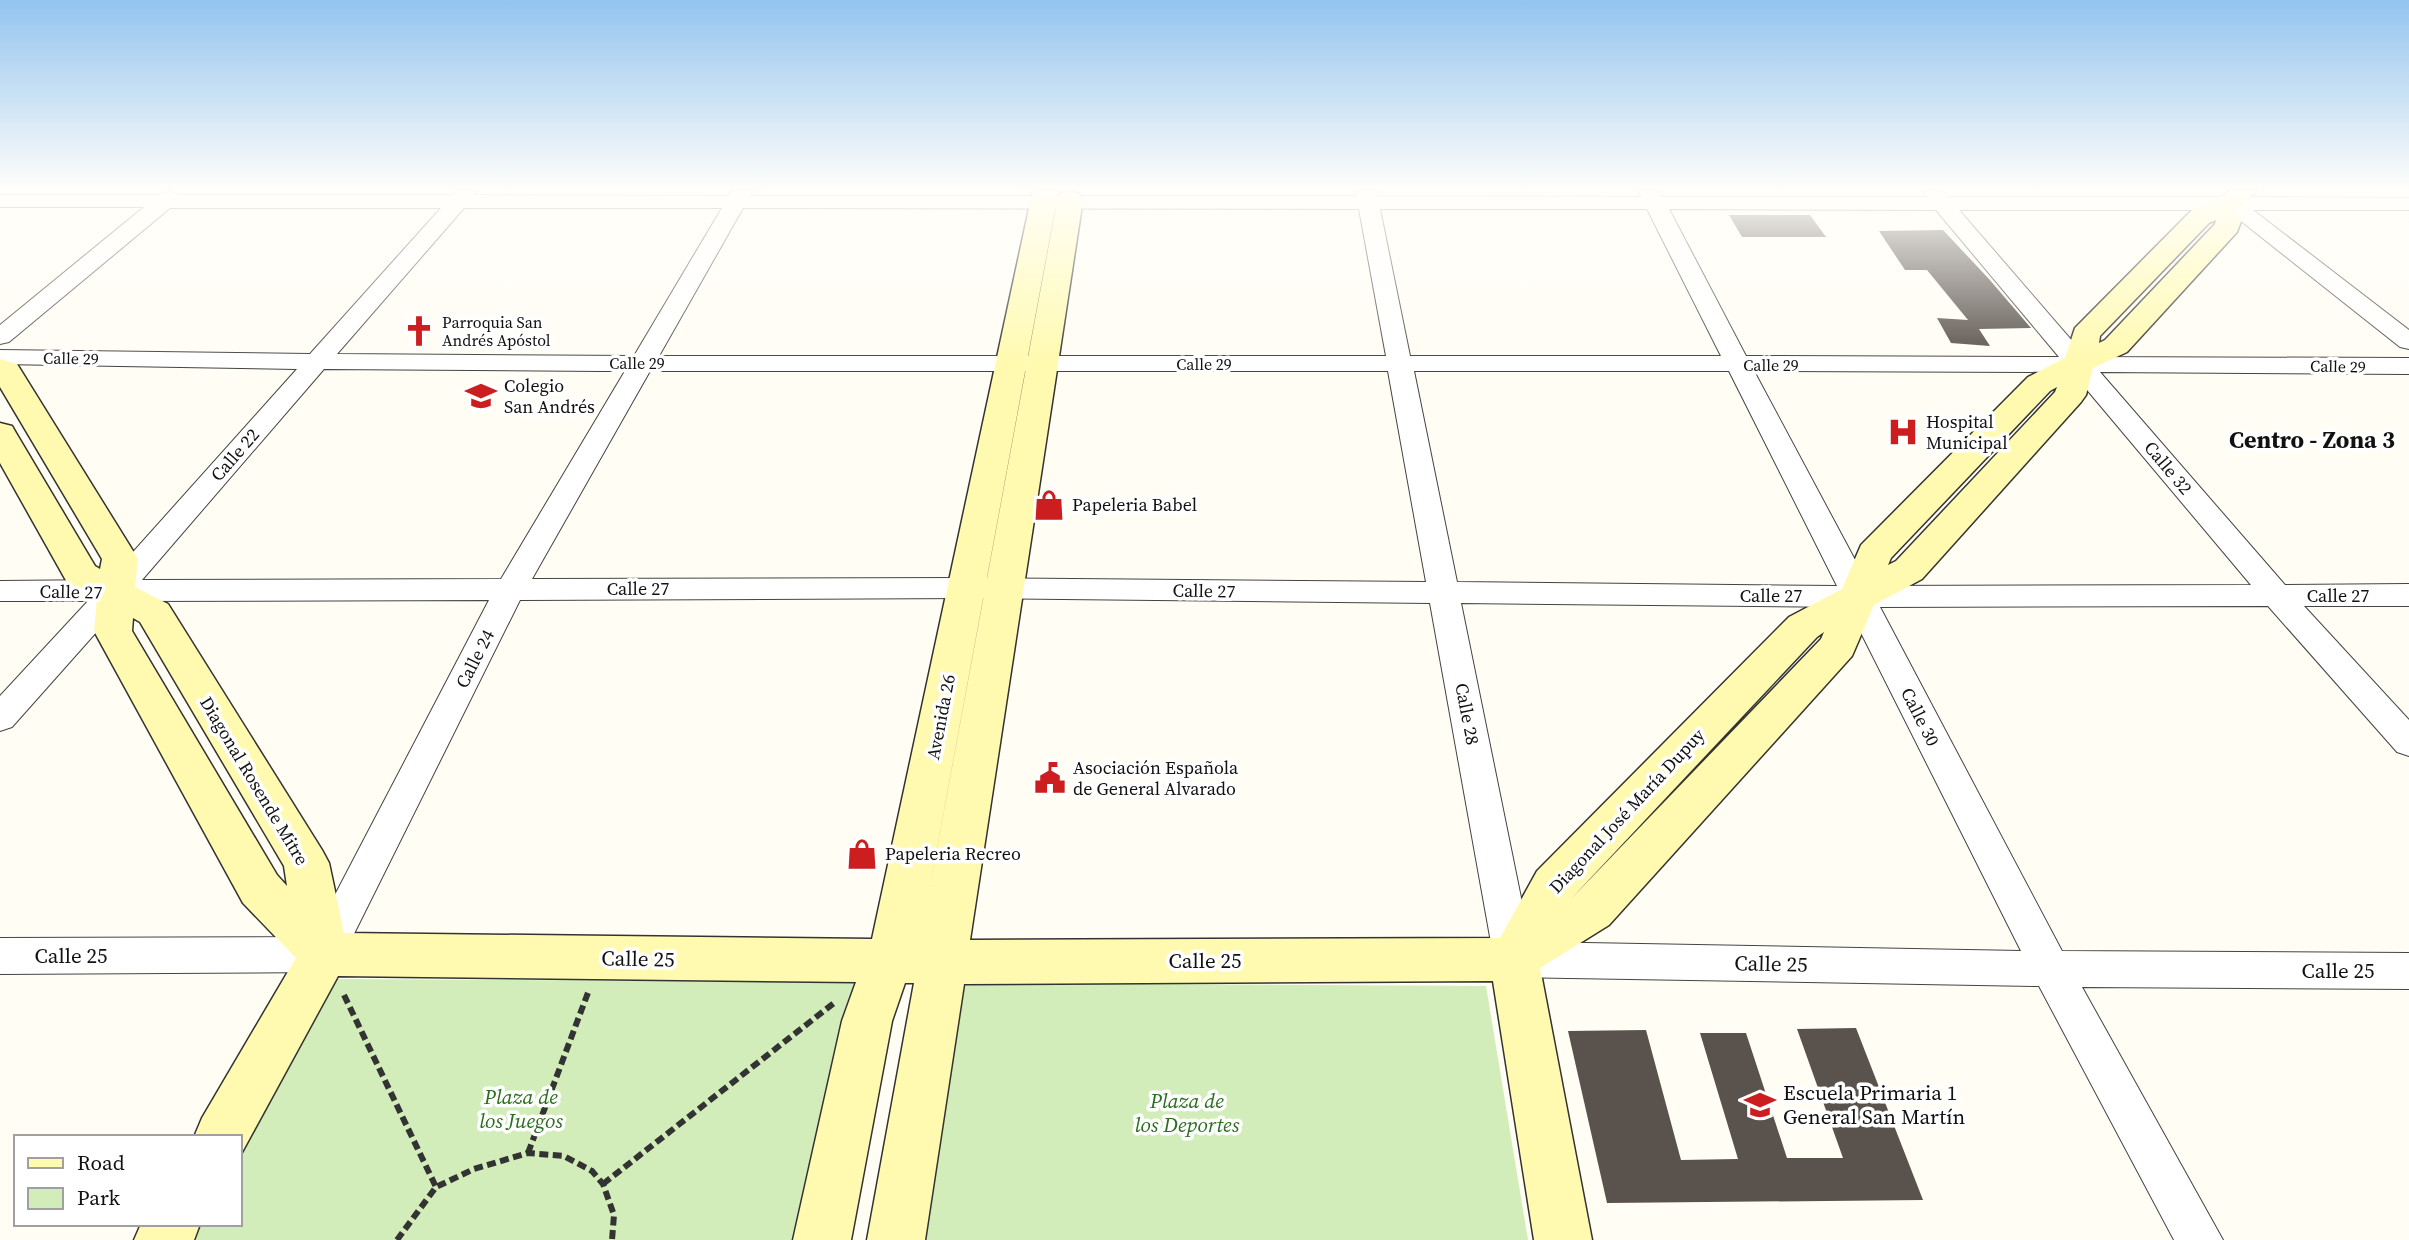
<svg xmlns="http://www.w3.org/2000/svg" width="2409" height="1240" font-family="'Source Serif 4',serif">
  <rect width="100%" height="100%" fill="#fffdf4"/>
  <!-- green -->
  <g fill="#d2edba">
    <polygon points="331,979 854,982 795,1240 187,1240 196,1224 240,1224 240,1145"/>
    <polygon points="961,983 1486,986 1528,1240 920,1240"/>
  </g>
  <!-- building -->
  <g fill="#5a524c">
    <polygon points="1729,215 1810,215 1826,237 1742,237"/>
    <polygon points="1943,230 1989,279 2031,328 1979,329 1990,346 1951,343 1937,318 1968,320 1927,270 1905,270 1879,231"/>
    <polygon points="1856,1028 1923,1200 1607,1203 1568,1031 1646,1030 1681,1160 1738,1159 1700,1033 1746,1033 1787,1158 1843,1158 1797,1029"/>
  </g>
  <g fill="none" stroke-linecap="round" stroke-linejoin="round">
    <defs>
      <path id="minor" d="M458 190H474L475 195 729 196 733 190H753L750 196H1357L1356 190H1376L1378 196 1641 197 1638 190H1658L1662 197H1926L1924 194 1927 190H1941L1948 197H2218L2227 194 2237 197 2409 198V210H2253L2409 330V349L2400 347 2227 210H1959L2086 357 2409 358V374L2100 372 2285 585 2409 584V606H2304L2409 720V756L2397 752 2268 606 1880 607 2062 951 2409 953V989L2082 987 2223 1240H2174L2039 986 1514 977 1500 971 1494 959 1430 603 967 598 520 600 338 966 324 972 0 974V938L313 937 489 600 124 601 12 727 0 731V696L88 601H0V581L108 580 297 369 0 364V350L310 354 441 208H170L9 342 0 344V325L144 207H0V195H160L170 191 179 195H453ZM464 208H722L634 356 337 354ZM743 208 1359 209 1386 356H659ZM1380 209H1647L1721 356H1410ZM1669 209 1936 210 2059 357 1746 356ZM324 369 602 371H625L501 579 142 580ZM650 371H1388L1426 582 967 578 532 579ZM1414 371H1729L1837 586 1457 582ZM1754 371 2072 372 2251 585 1869 586ZM1461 603 1848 607 2021 951 1530 942Z"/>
      <g id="secondary">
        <path d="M1033 190H1059L920 940 1057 199 1061 194 1070 191 1079 194 1083 199 970 940 1500 938 1537 871 1789 617 1842 589 1861 545 2028 377 2065 358 2075 328 2191 211 2222 198 2230 190H2257L2240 208 2232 212 2238 213 2242 219 2237 232 2127 352 2093 368 2086 395 2081 402 1922 579 1874 605 1852 656 1609 925 1540 968 1592 1240H1534L1493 981 964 984 925 1240H867L914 983H905L892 1021 851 1240H793L842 1021 856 982 338 976 240 1156V1137H194L202 1118 296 958 243 903 94 631 97 599 68 584 0 463V423L12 426 16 433 95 566 100 569 102 559 0 387V359L17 364 138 559 135 587 168 604 322 850 329 863 344 933 872 939ZM2216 220 2215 224 2105 340 2099 343 2100 336 2209 223ZM2057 387 2055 392 1896 561 1888 565 1891 558 2050 391ZM133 618 140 622 284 866 287 886 277 875 132 631ZM1824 632 1821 639 1569 901 1817 637Z"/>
        <polygon points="141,1224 200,1224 194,1240 134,1240"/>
      </g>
    </defs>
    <!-- minor casing -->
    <use href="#minor" stroke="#444" stroke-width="2"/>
    <!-- secondary casing -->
    <use href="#secondary" stroke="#333" stroke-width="3"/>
    <!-- path -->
    <g stroke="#333" stroke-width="6" stroke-dasharray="9 4.5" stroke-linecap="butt">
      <polyline points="344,995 436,1187"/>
      <polyline points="528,1153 589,990"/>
      <polyline points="603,1184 834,1003"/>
      <polyline points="397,1240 436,1187 474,1169 528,1153 564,1156 592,1171 603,1184 614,1215 612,1240"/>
    </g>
    <!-- minor -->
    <use href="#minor" fill="#fff" fill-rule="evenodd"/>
    <!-- secondary -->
    <use href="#secondary" fill="#fffaaf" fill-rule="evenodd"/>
  </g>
  <!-- sky -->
  <linearGradient id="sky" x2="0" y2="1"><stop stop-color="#93c4ef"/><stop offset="0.52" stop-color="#fffefa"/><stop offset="1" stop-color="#fffefa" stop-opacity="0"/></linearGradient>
  <rect width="2409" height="363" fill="url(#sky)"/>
  <!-- icons -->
  <defs>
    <symbol id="church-bare" viewBox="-9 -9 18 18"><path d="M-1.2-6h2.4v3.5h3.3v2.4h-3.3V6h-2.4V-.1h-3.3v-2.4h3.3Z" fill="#cc1e1e" stroke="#fff" stroke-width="2.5" paint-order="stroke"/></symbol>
    <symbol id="school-bare" viewBox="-9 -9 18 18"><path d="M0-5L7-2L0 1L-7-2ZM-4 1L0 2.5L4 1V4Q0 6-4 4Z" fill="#cc1e1e" stroke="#fff" stroke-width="2.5" paint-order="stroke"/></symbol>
    <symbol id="hospital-bare" viewBox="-9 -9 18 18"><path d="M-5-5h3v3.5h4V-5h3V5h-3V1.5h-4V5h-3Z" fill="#cc1e1e" stroke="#fff" stroke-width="2.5" paint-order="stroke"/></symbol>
    <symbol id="shop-bare" viewBox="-9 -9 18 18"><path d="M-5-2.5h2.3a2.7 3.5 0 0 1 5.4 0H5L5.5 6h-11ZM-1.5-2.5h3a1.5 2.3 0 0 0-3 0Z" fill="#cc1e1e" stroke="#fff" stroke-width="2.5" paint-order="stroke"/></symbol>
    <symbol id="civic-bare" viewBox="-9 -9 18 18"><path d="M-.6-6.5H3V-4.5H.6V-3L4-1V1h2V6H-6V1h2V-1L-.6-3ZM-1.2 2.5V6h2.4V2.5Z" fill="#cc1e1e" stroke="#fff" stroke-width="2.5" paint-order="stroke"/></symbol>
  </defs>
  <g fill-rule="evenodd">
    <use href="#church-bare" x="397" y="309" width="44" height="44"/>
    <use href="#school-bare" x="459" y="374" width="44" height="44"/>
    <use href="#hospital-bare" x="1881" y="410" width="44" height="44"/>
    <use href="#shop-bare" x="1027" y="483" width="44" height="44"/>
    <use href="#civic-bare" x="1028" y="756" width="44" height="44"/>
    <use href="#shop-bare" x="840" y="832" width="44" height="44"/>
    <use href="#school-bare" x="1738" y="1083" width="44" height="44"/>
  </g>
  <g text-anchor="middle" stroke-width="7" stroke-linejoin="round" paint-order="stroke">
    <!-- far-poi labels -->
    <g font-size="16" fill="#111" stroke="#fff" text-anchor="start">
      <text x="442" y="328">Parroquia San<tspan x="442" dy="18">Andrés Apóstol</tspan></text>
    </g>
    <!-- far-street labels -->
    <g font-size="16" fill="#111" stroke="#fff">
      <text transform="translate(71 358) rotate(1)" y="6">Calle 29</text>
      <text x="637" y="369">Calle 29</text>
      <text x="1204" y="370">Calle 29</text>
      <text x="1771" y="371">Calle 29</text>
      <text transform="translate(2338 366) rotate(1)" y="6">Calle 29</text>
    </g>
    <!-- poi labels -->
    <g font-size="18" fill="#111" stroke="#fff" text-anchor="start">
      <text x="504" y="392">Colegio<tspan x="504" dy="21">San Andrés</tspan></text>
      <text x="1926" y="428">Hospital<tspan x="1926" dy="21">Municipal</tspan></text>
      <text x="1072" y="511">Papeleria Babel</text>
      <text x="1073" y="774">Asociación Española<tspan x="1073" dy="21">de General Alvarado</tspan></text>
      <text x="885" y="860">Papeleria Recreo</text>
    </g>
    <!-- street labels -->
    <g font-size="18" fill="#111" stroke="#fff">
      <text transform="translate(235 455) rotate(-49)" y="6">Calle 22</text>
      <text transform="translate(2168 468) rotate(50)" y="6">Calle 32</text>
      <text x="638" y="595">Calle 27</text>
      <text transform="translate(1204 591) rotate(1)" y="6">Calle 27</text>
      <text transform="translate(71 592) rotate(1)" y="6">Calle 27</text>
      <text x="1771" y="602">Calle 27</text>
      <text x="2338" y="602">Calle 27</text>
      <text transform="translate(475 659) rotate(-63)" y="6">Calle 24</text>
      <text transform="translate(1467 714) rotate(79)" y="6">Calle 28</text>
      <text transform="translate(941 717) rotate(-79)" y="6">Avenida 26</text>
      <text transform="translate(1920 717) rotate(63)" y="6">Calle 30</text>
      <text transform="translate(254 781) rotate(59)" y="6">Diagonal Rosende Mitre</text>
      <text transform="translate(1627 811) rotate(-47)" y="6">Diagonal José María Dupuy</text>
    </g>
    <!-- near-street labels -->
    <g font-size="21" fill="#111" stroke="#fff">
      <text x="71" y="963">Calle 25</text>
      <text transform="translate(638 959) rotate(1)" y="7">Calle 25</text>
      <text x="1205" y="968">Calle 25</text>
      <text transform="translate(1771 964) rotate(1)" y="7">Calle 25</text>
      <text x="2338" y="978">Calle 25</text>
    </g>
    <!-- near-poi labels -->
    <g font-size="21" fill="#111" stroke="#fff" text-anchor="start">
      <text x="1783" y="1100">Escuela Primaria 1<tspan x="1783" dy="24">General San Martín</tspan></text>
    </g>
    <!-- near-park labels -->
    <g font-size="21" font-style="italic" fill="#286e1b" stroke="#fff">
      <text x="521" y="1104">Plaza de<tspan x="521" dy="24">los Juegos</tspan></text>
      <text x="1187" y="1108">Plaza de<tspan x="1187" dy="24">los Deportes</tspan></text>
    </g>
    <!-- district labels -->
    <g font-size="24" font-weight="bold" fill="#111" stroke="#fff">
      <text x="2312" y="448">Centro - Zona 3</text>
    </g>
  </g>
  <!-- legend -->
  <rect x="14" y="1135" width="228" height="91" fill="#ffffff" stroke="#a0a0a0" stroke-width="2"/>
  <rect x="28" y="1158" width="35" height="10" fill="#fffaaf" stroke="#a0a0a0" stroke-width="2"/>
  <text x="77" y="1170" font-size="21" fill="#111111">Road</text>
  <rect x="28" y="1188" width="35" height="21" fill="#d2edba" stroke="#a0a0a0" stroke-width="2"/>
  <text x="77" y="1205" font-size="21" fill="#111111">Park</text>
</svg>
